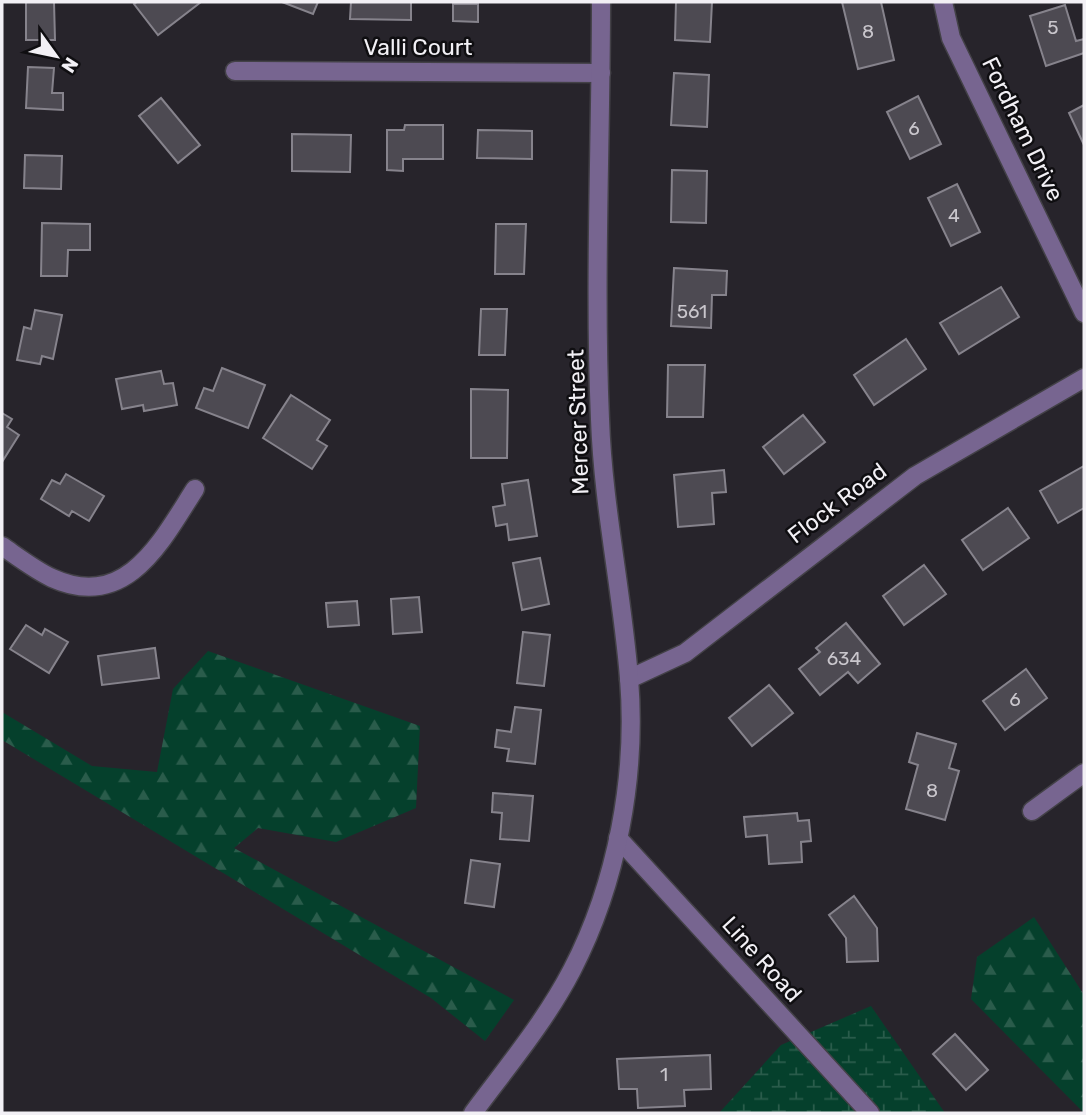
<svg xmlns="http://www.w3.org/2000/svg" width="1086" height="1115" font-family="Rubik,sans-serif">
  <defs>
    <pattern id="forest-firs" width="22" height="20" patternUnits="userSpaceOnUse" patternTransform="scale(1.75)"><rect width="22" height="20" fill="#05402c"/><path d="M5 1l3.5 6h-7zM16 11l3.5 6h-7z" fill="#2a5c4b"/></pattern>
    <pattern id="wetland-marsh" width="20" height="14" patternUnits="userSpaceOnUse" patternTransform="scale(1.75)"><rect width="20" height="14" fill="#05402c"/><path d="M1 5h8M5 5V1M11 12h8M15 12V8" fill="none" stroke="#2a5c4b"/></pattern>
  </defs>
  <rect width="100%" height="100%" fill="#27242b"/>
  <!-- forest -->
  <g fill="url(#forest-firs)">
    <polygon points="208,651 420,726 416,808 336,842 258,828 234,848 514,1000 485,1041 431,998 2,740 2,712 92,766 157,772 173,689"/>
    <polygon points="1034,917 1084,995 1084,1113 971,999 977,957"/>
  </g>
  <!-- wetland -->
  <polygon fill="url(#wetland-marsh)" points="871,1006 945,1113 719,1113 781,1045"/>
  <!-- building -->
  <g fill="#4d4a52" stroke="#86838c" stroke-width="2">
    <polygon points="26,2 54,2 55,40 26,40"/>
    <polygon points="137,2 201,2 158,35 134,4"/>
    <polygon points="282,2 318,2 313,14"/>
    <polygon points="351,2 411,2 411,20 350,19"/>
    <polygon points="676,2 712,2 710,42 675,40"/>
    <polygon points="842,2 881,2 894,60 858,69"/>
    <polygon points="453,4 478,4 478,22 453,21"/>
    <polygon points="1065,5 1076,41 1084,39 1084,53 1046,66 1030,16"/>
    <polygon points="28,67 54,68 52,93 63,93 63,110 26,108"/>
    <polygon points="674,73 709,75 707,127 671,125"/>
    <polygon points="918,96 941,144 910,159 887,112"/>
    <polygon points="161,98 200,145 178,163 139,116"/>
    <polygon points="1084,105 1084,145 1069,113"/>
    <polygon points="405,125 443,125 443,159 403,159 403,171 387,170 387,130 404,130"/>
    <polygon points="478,130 532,131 532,159 477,158"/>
    <polygon points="292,134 351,135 350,172 292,171"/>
    <polygon points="25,155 62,156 61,189 24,188"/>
    <polygon points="672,170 707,171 706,223 671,222"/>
    <polygon points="957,184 980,232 951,246 928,198"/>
    <polygon points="42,223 90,224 90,250 68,250 67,276 41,276"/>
    <polygon points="496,224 526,224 524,274 495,274"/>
    <polygon points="674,268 727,271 726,295 712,295 711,328 671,326"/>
    <polygon points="1001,287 1019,317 959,354 940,323"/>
    <polygon points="481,309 507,309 505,355 479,355"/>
    <polygon points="35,310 62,315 53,359 42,356 40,364 17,360 24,327 31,329"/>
    <polygon points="906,339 926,369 874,405 854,375"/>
    <polygon points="668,365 705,365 703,417 667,417"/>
    <polygon points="222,368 265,385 248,428 196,408 204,388 213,391"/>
    <polygon points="161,371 164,384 173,383 177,405 144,411 143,405 122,409 116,379"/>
    <polygon points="471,389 508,390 507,458 471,458"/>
    <polygon points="291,395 330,420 317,440 327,446 312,469 263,438"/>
    <polygon points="2,413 12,419 7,427 19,435 2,462"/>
    <polygon points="803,415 825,442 784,474 763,447"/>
    <polygon points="1084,466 1084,508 1058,523 1040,491"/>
    <polygon points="724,470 726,492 712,493 714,524 678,527 674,475"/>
    <polygon points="66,474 104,496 89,521 72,511 69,516 41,499 52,480 60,484"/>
    <polygon points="528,480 537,536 509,540 507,524 496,526 493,507 505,505 502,484"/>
    <polygon points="1008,508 1029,538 983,570 962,540"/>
    <polygon points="540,558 549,604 522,610 513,563"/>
    <polygon points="924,565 946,594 904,625 883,596"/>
    <polygon points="419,597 422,632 393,634 391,599"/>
    <polygon points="357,601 359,625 328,627 326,603"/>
    <polygon points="846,623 880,664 858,683 848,672 820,695 799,669 820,652 816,648"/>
    <polygon points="26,625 42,635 45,629 68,642 49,673 10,649"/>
    <polygon points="523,632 550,635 544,686 517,683"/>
    <polygon points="155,648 159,678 102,685 98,656"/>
    <polygon points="1026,669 1047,698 1005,730 983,701"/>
    <polygon points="769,685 793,713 752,746 729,718"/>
    <polygon points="515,707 541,710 535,764 507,761 509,749 495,747 497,730 511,732"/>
    <polygon points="917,733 956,744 949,768 959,771 945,820 906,809 918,765 909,762"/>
    <polygon points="493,793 533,796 529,841 500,839 502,813 492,812"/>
    <polygon points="797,813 798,821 809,820 811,841 801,842 802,862 769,864 767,835 746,837 744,817"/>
    <polygon points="471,860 500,864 494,907 465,903"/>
    <polygon points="854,896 877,928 878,961 847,962 846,938 829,915"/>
    <polygon points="955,1034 988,1070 966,1090 933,1054"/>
    <polygon points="710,1055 711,1089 684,1090 685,1106 638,1108 637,1089 619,1089 617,1059"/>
  </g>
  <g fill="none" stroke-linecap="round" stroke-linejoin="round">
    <defs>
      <g id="minor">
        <polyline points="943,2 951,38 1084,313"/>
        <polyline points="235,71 601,73"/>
        <path d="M2 546C18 557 35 570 52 578 127 612 162 540 195 489"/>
        <polyline points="629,679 685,653 915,476 1084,378"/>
        <polyline points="1032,811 1084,773"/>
        <polyline points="618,838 870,1113"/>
        <path d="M473 1113C507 1067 545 1022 572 970 617 883 637 776 629 678 622 591 603 506 600 419 594 280 601 141 601 2"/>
      </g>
    </defs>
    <!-- minor casing -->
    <use href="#minor" stroke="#434147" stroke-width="21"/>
    <!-- minor -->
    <use href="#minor" stroke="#776590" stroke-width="18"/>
  </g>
  <g text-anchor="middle" stroke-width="5" stroke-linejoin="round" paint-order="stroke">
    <!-- number labels -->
    <g font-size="19" fill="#c9c6cc">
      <text x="1053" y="34">5</text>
      <text x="868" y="38">8</text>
      <text x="914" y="135">6</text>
      <text x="954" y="222">4</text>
      <text x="692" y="318">561</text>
      <text x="844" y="665">634</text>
      <text x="1015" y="706">6</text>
      <text x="932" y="797">8</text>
      <text x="664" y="1081">1</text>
    </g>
    <!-- street labels -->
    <g font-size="23" fill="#f2f0f5" stroke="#0f0e11">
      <text x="418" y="55">Valli Court</text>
      <text transform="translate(1023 129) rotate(64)" y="8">Fordham Drive</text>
      <text transform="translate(578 422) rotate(-92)" y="8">Mercer Street</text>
      <text transform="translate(837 503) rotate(-37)" y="8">Flock Road</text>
      <text transform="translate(762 959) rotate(48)" y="8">Line Road</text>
    </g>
  </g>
  <!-- border -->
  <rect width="1086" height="1115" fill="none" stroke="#f2f0f5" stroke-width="7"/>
  <!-- north arrow -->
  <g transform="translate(56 56) rotate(123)" stroke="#0f0e11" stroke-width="5" paint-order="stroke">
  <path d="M0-5L12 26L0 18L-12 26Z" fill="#f2f0f5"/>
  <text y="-10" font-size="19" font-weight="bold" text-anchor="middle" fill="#f2f0f5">N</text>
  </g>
</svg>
